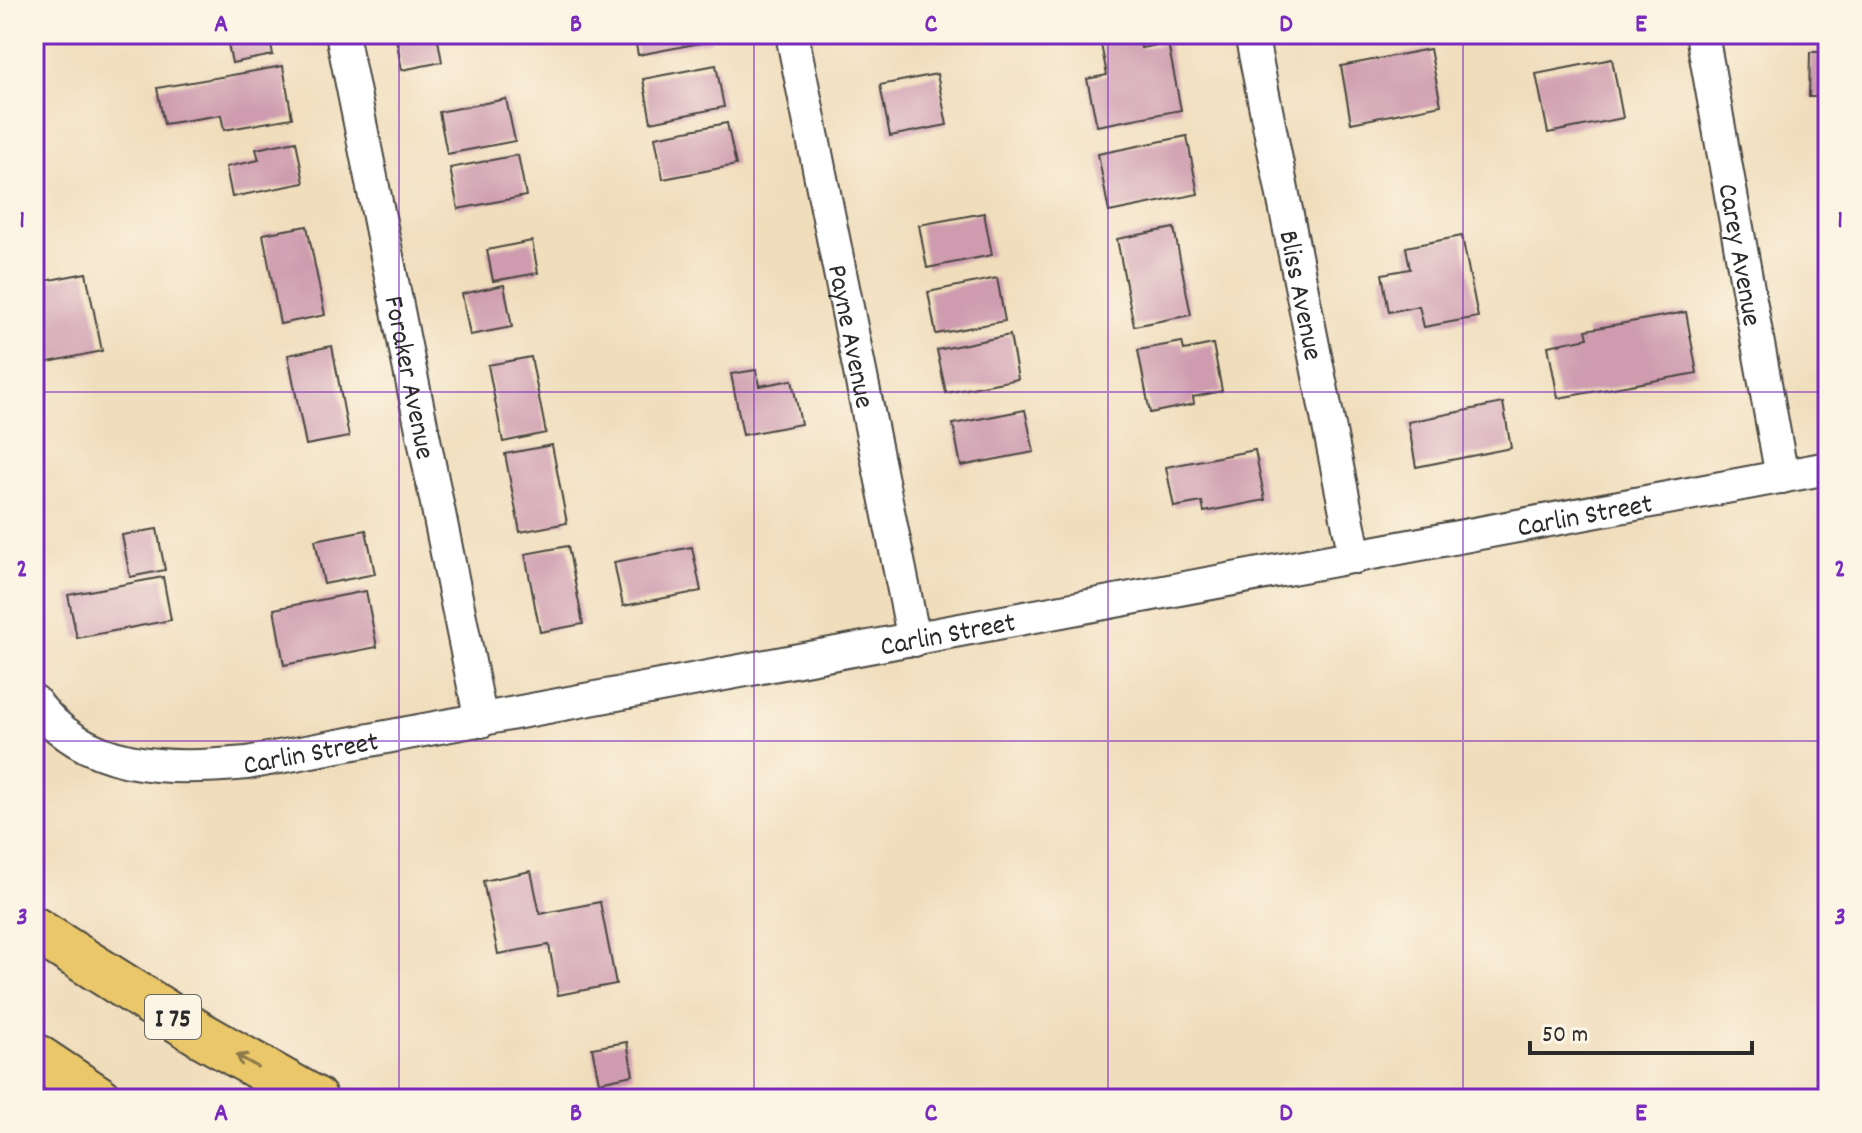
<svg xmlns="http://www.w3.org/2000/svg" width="1862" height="1133" font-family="Dekko,sans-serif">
  <rect width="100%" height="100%" fill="#fcf5e5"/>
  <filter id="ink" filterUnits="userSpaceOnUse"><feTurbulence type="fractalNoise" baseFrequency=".0125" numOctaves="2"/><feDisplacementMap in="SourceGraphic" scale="16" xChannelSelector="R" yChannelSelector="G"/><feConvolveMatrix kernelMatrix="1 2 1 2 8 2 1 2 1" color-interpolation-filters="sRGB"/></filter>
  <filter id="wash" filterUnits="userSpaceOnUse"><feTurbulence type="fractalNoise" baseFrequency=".006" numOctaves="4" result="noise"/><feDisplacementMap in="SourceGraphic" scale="32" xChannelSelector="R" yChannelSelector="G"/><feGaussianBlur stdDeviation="1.8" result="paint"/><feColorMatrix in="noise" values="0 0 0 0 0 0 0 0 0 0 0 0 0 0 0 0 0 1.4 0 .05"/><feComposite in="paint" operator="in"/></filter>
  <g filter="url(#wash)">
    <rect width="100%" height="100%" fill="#f0ddbc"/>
    <g id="blocks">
      <!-- building -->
      <g fill="#ce9baf">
        <polygon points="226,34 269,34 273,55 232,63"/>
        <polygon points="395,34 437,34 442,62 402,70"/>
        <polygon points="634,34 710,34 711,41 638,55"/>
        <polygon points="1099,34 1139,34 1141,48 1168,43 1181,110 1097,126 1087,79 1107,75"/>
        <polygon points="1430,49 1441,105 1351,123 1341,66"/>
        <polygon points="1810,52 1828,52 1828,97 1809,97"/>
        <polygon points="1612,59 1623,118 1548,133 1536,74"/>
        <polygon points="716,65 724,107 651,122 643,79"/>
        <polygon points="283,66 292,118 224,130 221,115 164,124 157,88"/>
        <polygon points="937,74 947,125 890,136 880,85"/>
        <polygon points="506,99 515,141 447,154 439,112"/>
        <polygon points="727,123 736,165 663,179 655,137"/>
        <polygon points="1187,136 1198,194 1109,212 1098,154"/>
        <polygon points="296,141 304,183 232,197 226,167 259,160 256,149"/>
        <polygon points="518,155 526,196 458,209 450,168"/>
        <polygon points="34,159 43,197 34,199"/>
        <polygon points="984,213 992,255 927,268 919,225"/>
        <polygon points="307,226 325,315 280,324 263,234"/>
        <polygon points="1174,228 1191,315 1134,326 1117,239"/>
        <polygon points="1462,236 1478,317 1424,327 1419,306 1389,312 1382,274 1410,269 1406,247"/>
        <polygon points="532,241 538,273 493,281 487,250"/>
        <polygon points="86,273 102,351 34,365 34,283"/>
        <polygon points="997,278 1005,321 936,334 928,292"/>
        <polygon points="504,285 512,327 470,335 462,294"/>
        <polygon points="1686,312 1697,373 1558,398 1548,346 1588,338 1586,330"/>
        <polygon points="1010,335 1018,379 946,393 937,350"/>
        <polygon points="1182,342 1184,350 1213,344 1222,391 1193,397 1194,404 1150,413 1138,350"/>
        <polygon points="332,346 349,437 306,445 288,355"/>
        <polygon points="531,357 546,433 503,442 488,365"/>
        <polygon points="756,370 759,386 792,380 801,424 743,435 731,374"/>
        <polygon points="1503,403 1511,448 1416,467 1408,422"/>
        <polygon points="1025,410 1034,452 961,466 953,424"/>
        <polygon points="552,445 567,523 520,532 505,454"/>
        <polygon points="1255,450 1265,500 1204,512 1202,502 1174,507 1166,467"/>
        <polygon points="157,529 165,570 130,577 122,535"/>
        <polygon points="366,530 375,574 324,584 315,540"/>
        <polygon points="568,546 583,624 540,632 525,554"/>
        <polygon points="692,547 701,591 623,606 614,562"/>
        <polygon points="163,577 171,620 77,638 68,595"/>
        <polygon points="366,591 377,647 284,665 274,609"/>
        <polygon points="531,871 540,914 600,902 616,984 558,995 549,945 498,954 483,881"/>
        <polygon points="627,1042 633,1075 599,1082 592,1048"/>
      </g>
    </g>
  </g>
  <g filter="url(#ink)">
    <use href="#blocks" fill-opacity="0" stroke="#494641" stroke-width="2"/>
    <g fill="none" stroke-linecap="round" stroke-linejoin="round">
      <defs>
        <g id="minor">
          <path id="s1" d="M342 34 481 721"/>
          <path id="s2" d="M792 34 914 640"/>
          <path id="s3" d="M1251 34 1355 557"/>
          <path id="s4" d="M1702 34 1782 477"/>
          <path id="s5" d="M34 701C85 772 169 770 247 763L1828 468"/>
        </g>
        <g id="highway">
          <polyline points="34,929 200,1034 315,1099"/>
          <polyline points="34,1055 100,1099"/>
        </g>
      </defs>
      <!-- minor casing -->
      <use href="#minor" stroke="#494641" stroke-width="36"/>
      <!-- highway casing -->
      <use href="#highway" stroke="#494641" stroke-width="48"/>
      <!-- minor -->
      <use href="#minor" stroke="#fff" stroke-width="32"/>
      <!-- highway -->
      <use href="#highway" stroke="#eac769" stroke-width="44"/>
    </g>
    <!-- one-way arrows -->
    <defs><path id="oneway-shaft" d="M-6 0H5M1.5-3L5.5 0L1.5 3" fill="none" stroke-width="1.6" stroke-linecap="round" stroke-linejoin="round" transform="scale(2)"/></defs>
    <use stroke="#8a794a" href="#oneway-shaft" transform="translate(247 1061) rotate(-151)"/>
  </g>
  <!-- grid -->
  <path fill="none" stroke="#7b2cbf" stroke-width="2" stroke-opacity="0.55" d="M399 34V1099M754 34V1099M1108 34V1099M1463 34V1099M34 392H1828M34 741H1828"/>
  <g text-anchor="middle" stroke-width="6" stroke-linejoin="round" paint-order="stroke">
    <!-- shield labels -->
    <rect fill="#fcf5e5" stroke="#6a6863" stroke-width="2" x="145" y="995" width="56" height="44" rx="6"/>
    <g font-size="26" font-weight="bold" fill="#2b2b2b">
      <text x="173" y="1026">I 75</text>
    </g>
    <!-- street labels -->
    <g font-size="28" fill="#2b2b2b" stroke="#fcf5e5">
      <text dy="10" stroke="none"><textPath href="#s4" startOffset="224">Carey Avenue</textPath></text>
      <text dy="10" stroke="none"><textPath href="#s3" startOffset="266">Bliss Avenue</textPath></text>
      <text dy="10" stroke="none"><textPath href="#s2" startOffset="308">Payne Avenue</textPath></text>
      <text dy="10" stroke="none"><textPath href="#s1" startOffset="350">Foraker Avenue</textPath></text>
      <text dy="10" stroke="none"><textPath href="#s5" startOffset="1594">Carlin Street</textPath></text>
      <text dy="10" stroke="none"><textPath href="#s5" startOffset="946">Carlin Street</textPath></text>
      <text dy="10" stroke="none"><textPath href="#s5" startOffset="298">Carlin Street</textPath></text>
    </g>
  </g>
  <!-- margin -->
  <rect width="1862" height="1133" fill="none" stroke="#fcf5e5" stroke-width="88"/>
  <!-- scale -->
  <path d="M1530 1041v12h222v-12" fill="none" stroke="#2b2b2b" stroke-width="4"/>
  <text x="1542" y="1041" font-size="24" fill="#2b2b2b" stroke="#fcf5e5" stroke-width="6" paint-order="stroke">50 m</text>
  <rect x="44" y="44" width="1774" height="1045" fill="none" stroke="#7b2cbf" stroke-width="3"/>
  <g font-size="26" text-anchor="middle" font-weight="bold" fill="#7b2cbf">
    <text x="221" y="31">A</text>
    <text x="576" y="31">B</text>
    <text x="931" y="31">C</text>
    <text x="1286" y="31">D</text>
    <text x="1641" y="31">E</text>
    <text x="22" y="227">1</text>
    <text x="1840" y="227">1</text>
    <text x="22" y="576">2</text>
    <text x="1840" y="576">2</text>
    <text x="22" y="924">3</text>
    <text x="1840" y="924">3</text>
    <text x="221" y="1120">A</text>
    <text x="576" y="1120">B</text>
    <text x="931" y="1120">C</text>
    <text x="1286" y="1120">D</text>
    <text x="1641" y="1120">E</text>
  </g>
</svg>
